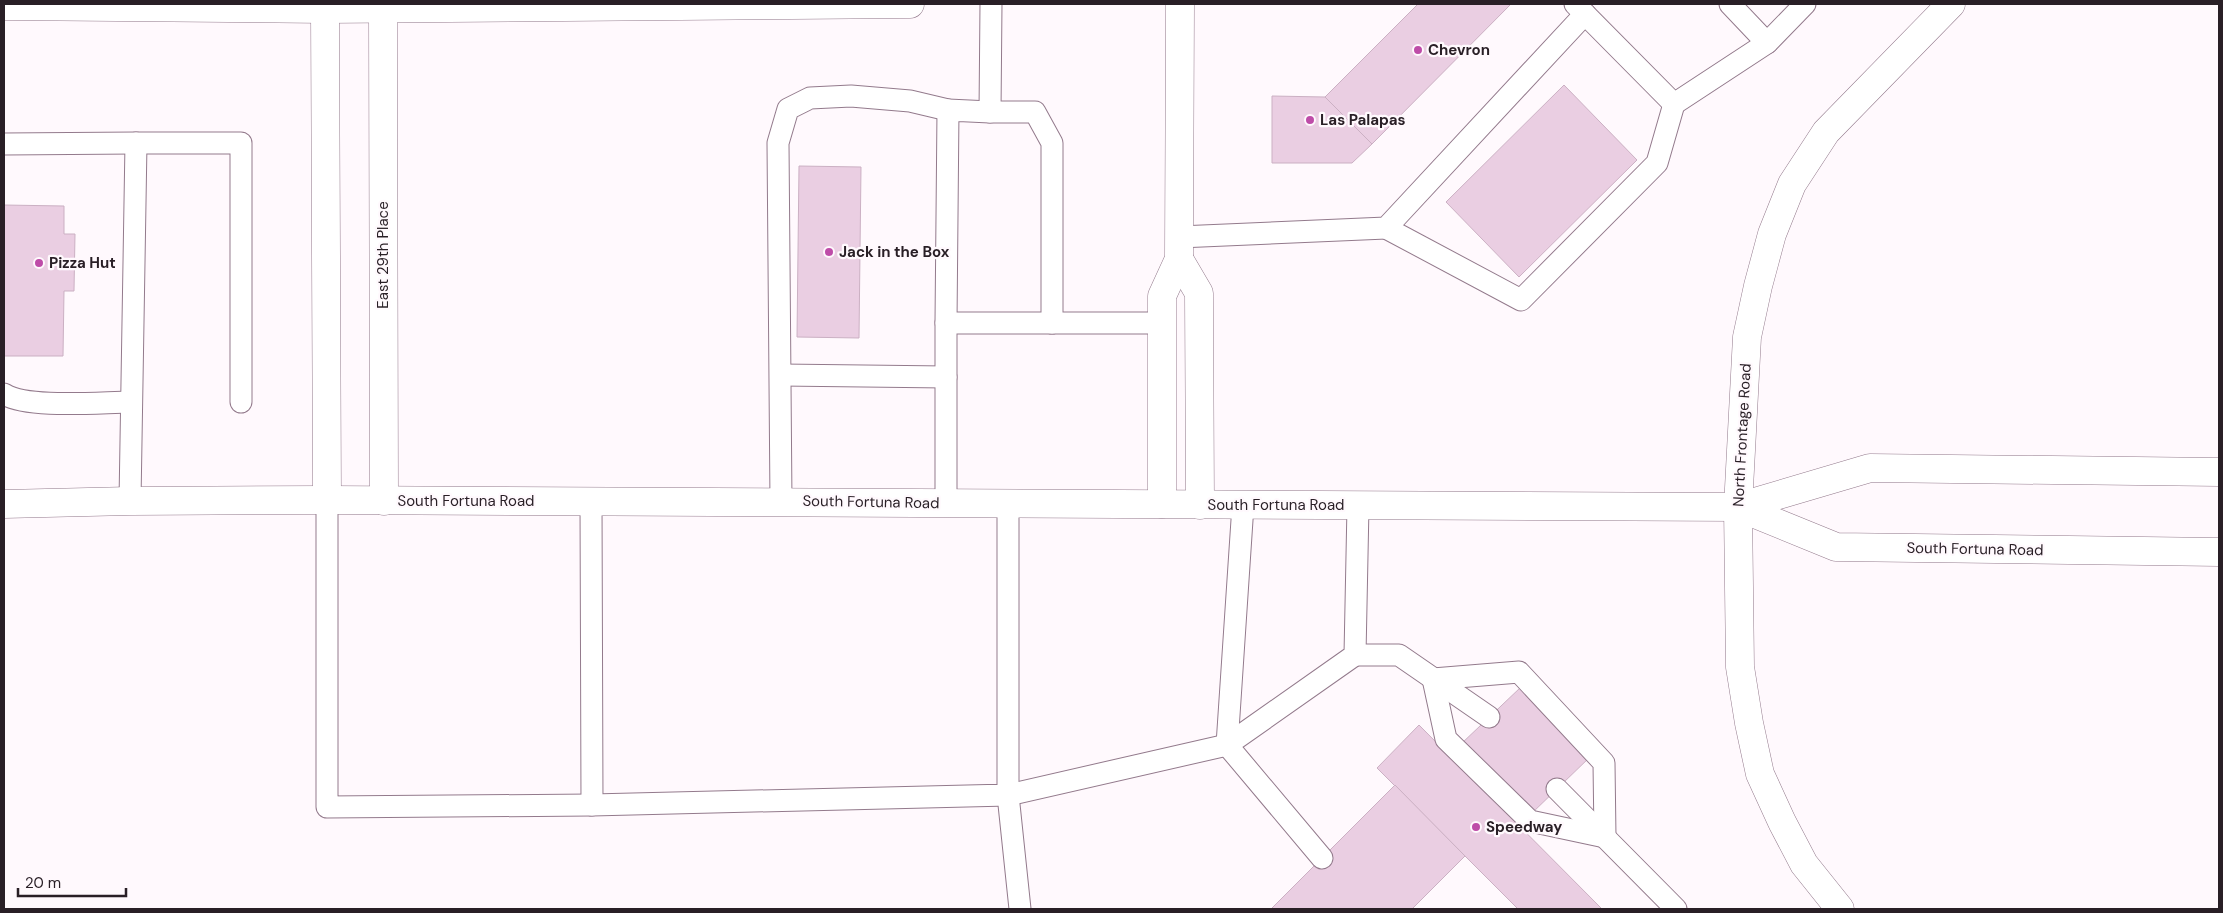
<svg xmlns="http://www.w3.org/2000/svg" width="2223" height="913" font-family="'DM Sans',sans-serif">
  <rect width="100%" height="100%" fill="#fff9fd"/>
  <!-- building -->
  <g fill="#eacee2" stroke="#cbb0c3">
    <polygon points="1418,4 1511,4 1372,144 1325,97"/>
    <polygon points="1564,85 1637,160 1519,277 1446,202"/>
    <polygon points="1272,96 1325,97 1372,144 1352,163 1272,163"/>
    <polygon points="799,166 861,167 859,338 797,337"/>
    <polygon points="4,205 64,206 64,234 75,234 74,291 64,291 63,356 4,356"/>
    <polygon points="1521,687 1591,756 1530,815 1461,744"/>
    <polygon points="1419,725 1602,909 1518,909 1377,768"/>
    <polygon points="1395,785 1465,856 1412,909 1271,909"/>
  </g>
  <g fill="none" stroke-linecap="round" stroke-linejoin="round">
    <defs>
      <g id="service">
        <polyline points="991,4 990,112 1035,112 1052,143 1052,323"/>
        <polyline points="1575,4 1674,104 1767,43"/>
        <polyline points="1730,4 1767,43 1805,4"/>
        <polyline points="4,144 136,143"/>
        <polyline points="1386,228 1521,300 1657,163 1674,104"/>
        <polyline points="1179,237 1386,228 1585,14"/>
        <polyline points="946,323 948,110 990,112"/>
        <polyline points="781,375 946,377"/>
        <path d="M4 394C27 409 102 402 131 402"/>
        <polyline points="327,500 327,807 592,805 1008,795 1008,504"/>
        <polyline points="130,501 136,143 241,143 241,402"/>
        <polyline points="591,502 592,805"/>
        <polyline points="781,502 778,143 788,109 810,98 851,96 910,101 948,110"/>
        <polyline points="946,503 946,323 1162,323"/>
        <polyline points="1355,655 1399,655 1489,717"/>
        <polygon points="1519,672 1604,763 1605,837 1530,821 1446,739 1433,679"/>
        <polyline points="1557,789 1676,909"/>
        <polyline points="1322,858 1227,745 1355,655 1358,506"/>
        <polyline points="1020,909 1008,795 1227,745 1243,505"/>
      </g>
      <g id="minor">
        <polyline points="4,6 325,9 910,4"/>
        <polyline points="325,9 327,500"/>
        <polyline points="383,9 384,501"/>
        <polyline points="1179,259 1199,293 1200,505"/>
        <polyline points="1162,504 1162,296 1179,259 1180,4"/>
      </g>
      <polyline id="secondary" points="1840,909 1804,864 1782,822 1760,774 1749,723 1740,667 1738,507 1747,337 1758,286 1772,234 1792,184 1826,132 1951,4"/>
      <g id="primary">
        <polyline points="4,504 130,501 327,500 1738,507 1870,468 2219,472"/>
        <polyline points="1738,507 1836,547 2219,552"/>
      </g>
    </defs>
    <!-- service casing -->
    <use href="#service" stroke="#937a8c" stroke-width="23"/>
    <!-- minor casing -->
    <use href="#minor" stroke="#937a8c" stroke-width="29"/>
    <!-- secondary casing -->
    <use href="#secondary" stroke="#937a8c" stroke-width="29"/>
    <!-- primary casing -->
    <use href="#primary" stroke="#937a8c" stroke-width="29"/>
    <!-- service -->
    <use href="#service" stroke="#fff" stroke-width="21"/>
    <!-- minor -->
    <use href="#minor" stroke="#fff" stroke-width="28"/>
    <!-- secondary -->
    <use href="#secondary" stroke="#fff" stroke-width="28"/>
    <!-- primary -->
    <use href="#primary" stroke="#fff" stroke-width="28"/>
  </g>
  <!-- markers -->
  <g fill="#be4ca8" stroke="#fff9fd" stroke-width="2">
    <circle cx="1418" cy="50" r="5"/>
    <circle cx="1310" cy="120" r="5"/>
    <circle cx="829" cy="252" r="5"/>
    <circle cx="39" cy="263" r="5"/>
    <circle cx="1476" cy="827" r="5"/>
  </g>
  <g text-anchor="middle" stroke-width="4.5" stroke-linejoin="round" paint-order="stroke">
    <!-- poi labels -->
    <g font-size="15" font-weight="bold" fill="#291f26" stroke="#fff9fd" text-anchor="start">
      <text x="1428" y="55">Chevron</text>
      <text x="1320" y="125">Las Palapas</text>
      <text x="839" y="257">Jack in the Box</text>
      <text x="49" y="268">Pizza Hut</text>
      <text x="1486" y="832">Speedway</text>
    </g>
    <!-- street labels -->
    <g font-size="15" fill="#291f26" stroke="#fff9fd">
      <text transform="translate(383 255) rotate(-90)" y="5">East 29th Place</text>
      <text transform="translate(1742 435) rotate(-87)" y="5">North Frontage Road</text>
      <text x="466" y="506">South Fortuna Road</text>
      <text transform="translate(871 502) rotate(1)" y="5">South Fortuna Road</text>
      <text x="1276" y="510">South Fortuna Road</text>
      <text transform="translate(1975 549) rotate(1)" y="5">South Fortuna Road</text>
    </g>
  </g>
  <!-- border -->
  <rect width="2223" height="913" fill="none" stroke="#291f26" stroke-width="10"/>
  <!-- scale -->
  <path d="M18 888v8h108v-8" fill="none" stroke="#291f26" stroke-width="2.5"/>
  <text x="25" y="888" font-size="15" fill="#291f26" stroke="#fff9fd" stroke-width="4" paint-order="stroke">20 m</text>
</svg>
